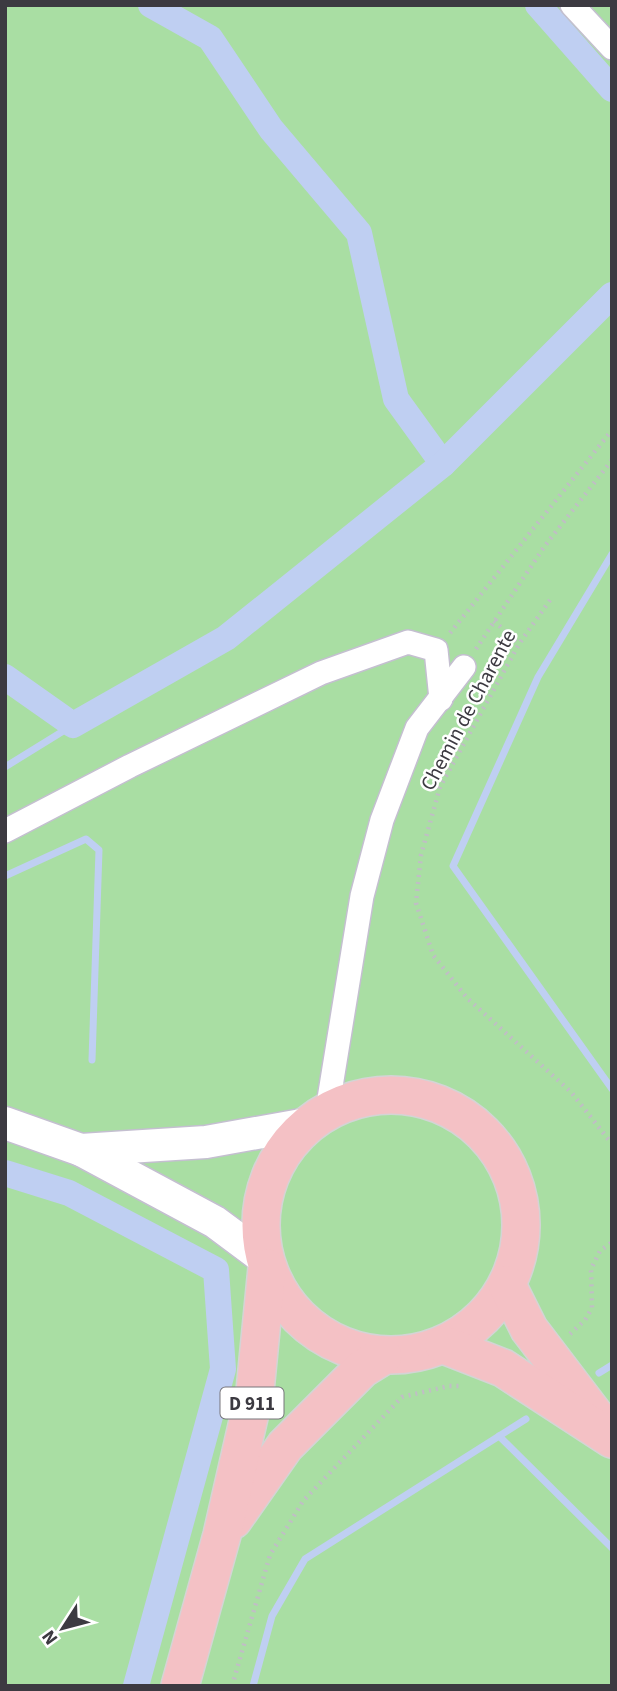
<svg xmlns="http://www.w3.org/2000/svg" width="617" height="1691" font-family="'Source Sans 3',sans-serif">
  <rect width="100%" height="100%" fill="#faf8ff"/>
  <!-- green -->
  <rect fill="#a9dea3" x="5" y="5" width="607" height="1681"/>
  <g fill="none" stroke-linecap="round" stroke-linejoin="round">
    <!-- stream -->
    <g stroke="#bfcff2" stroke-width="7">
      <polyline points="612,554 538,677 453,866 612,1089"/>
      <polyline points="5,767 73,725"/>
      <polyline points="5,876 86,839 99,850 92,1060"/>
      <polyline points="599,1373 612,1365"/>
      <polyline points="499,1436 612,1548"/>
      <polyline points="253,1686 272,1616 305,1559 526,1419"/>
    </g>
    <!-- canal -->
    <g stroke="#bfcff2" stroke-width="26">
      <polyline points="151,5 210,38 271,129 359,233 396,399 443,464"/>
      <polyline points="538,5 612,89"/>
      <polyline points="5,677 73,725 226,638 443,464 612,295"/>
      <polyline points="5,1173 69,1193 216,1270 223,1369 136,1686"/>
    </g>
    <defs>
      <g id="minor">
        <polyline points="572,5 612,48"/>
        <polyline points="5,831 130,766 321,673 408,642 436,650 441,699"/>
        <polyline points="327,1111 362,896 382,820 417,728 464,667"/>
      </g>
      <g id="secondary">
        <polyline points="5,1123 81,1150 215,1222 266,1260"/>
        <polyline points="81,1150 206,1142 307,1124"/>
      </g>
      <g id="primary">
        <circle cx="391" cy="1225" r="130"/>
        <polyline points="507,1285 529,1329 596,1417"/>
        <polyline points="444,1345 503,1368 612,1439"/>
        <polyline points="233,1520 285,1446 362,1369 383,1356"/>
        <polyline points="180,1686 222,1535 255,1391 267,1268"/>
      </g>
    </defs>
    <!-- minor casing -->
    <use href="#minor" stroke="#c4bfd0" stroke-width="26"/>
    <!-- secondary casing -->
    <use href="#secondary" stroke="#c4bfd0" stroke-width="35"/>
    <!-- primary casing -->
    <use href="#primary" stroke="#d4d4d5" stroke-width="40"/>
    <!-- path -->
    <g stroke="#c0bec5" stroke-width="4.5" stroke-dasharray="2 5" stroke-linecap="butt">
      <polyline points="550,600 519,644 440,787 421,855 416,903 433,955 467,998 571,1092 612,1144"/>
      <polyline points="494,621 519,644"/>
      <polyline points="450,633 612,430"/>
      <polyline points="476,649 544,547 612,460"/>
      <polyline points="570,1334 585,1320 592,1308 591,1269 600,1251 612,1242"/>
      <polyline points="232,1686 270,1555 303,1501 402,1397 449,1386 463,1386"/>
    </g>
    <!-- minor -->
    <use href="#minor" stroke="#fff" stroke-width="23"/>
    <!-- secondary -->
    <use href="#secondary" stroke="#fff" stroke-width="32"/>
    <!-- primary -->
    <use href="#primary" stroke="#f4c1c5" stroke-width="37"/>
  </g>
  <g text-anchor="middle" stroke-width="5" stroke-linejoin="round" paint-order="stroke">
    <!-- shield labels -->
    <rect fill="#fff" stroke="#76757a" stroke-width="2" x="220.5" y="1387.5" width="63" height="31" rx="5"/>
    <g font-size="19" font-weight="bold" fill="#3c3a41">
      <text x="252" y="1410">D 911</text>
    </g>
    <!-- street labels -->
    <g font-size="21" fill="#3c3a41" stroke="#fff">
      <text transform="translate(468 710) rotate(-62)" y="7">Chemin de Charente</text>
    </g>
  </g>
  <!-- border -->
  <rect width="617" height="1691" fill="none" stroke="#3c3a41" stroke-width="14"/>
  <!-- north arrow -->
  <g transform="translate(63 1628) rotate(234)" stroke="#ffffff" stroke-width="5" paint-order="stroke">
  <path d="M0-5L12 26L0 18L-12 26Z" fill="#3c3a41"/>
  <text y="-10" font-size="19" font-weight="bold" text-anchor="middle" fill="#3c3a41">N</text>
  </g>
</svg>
